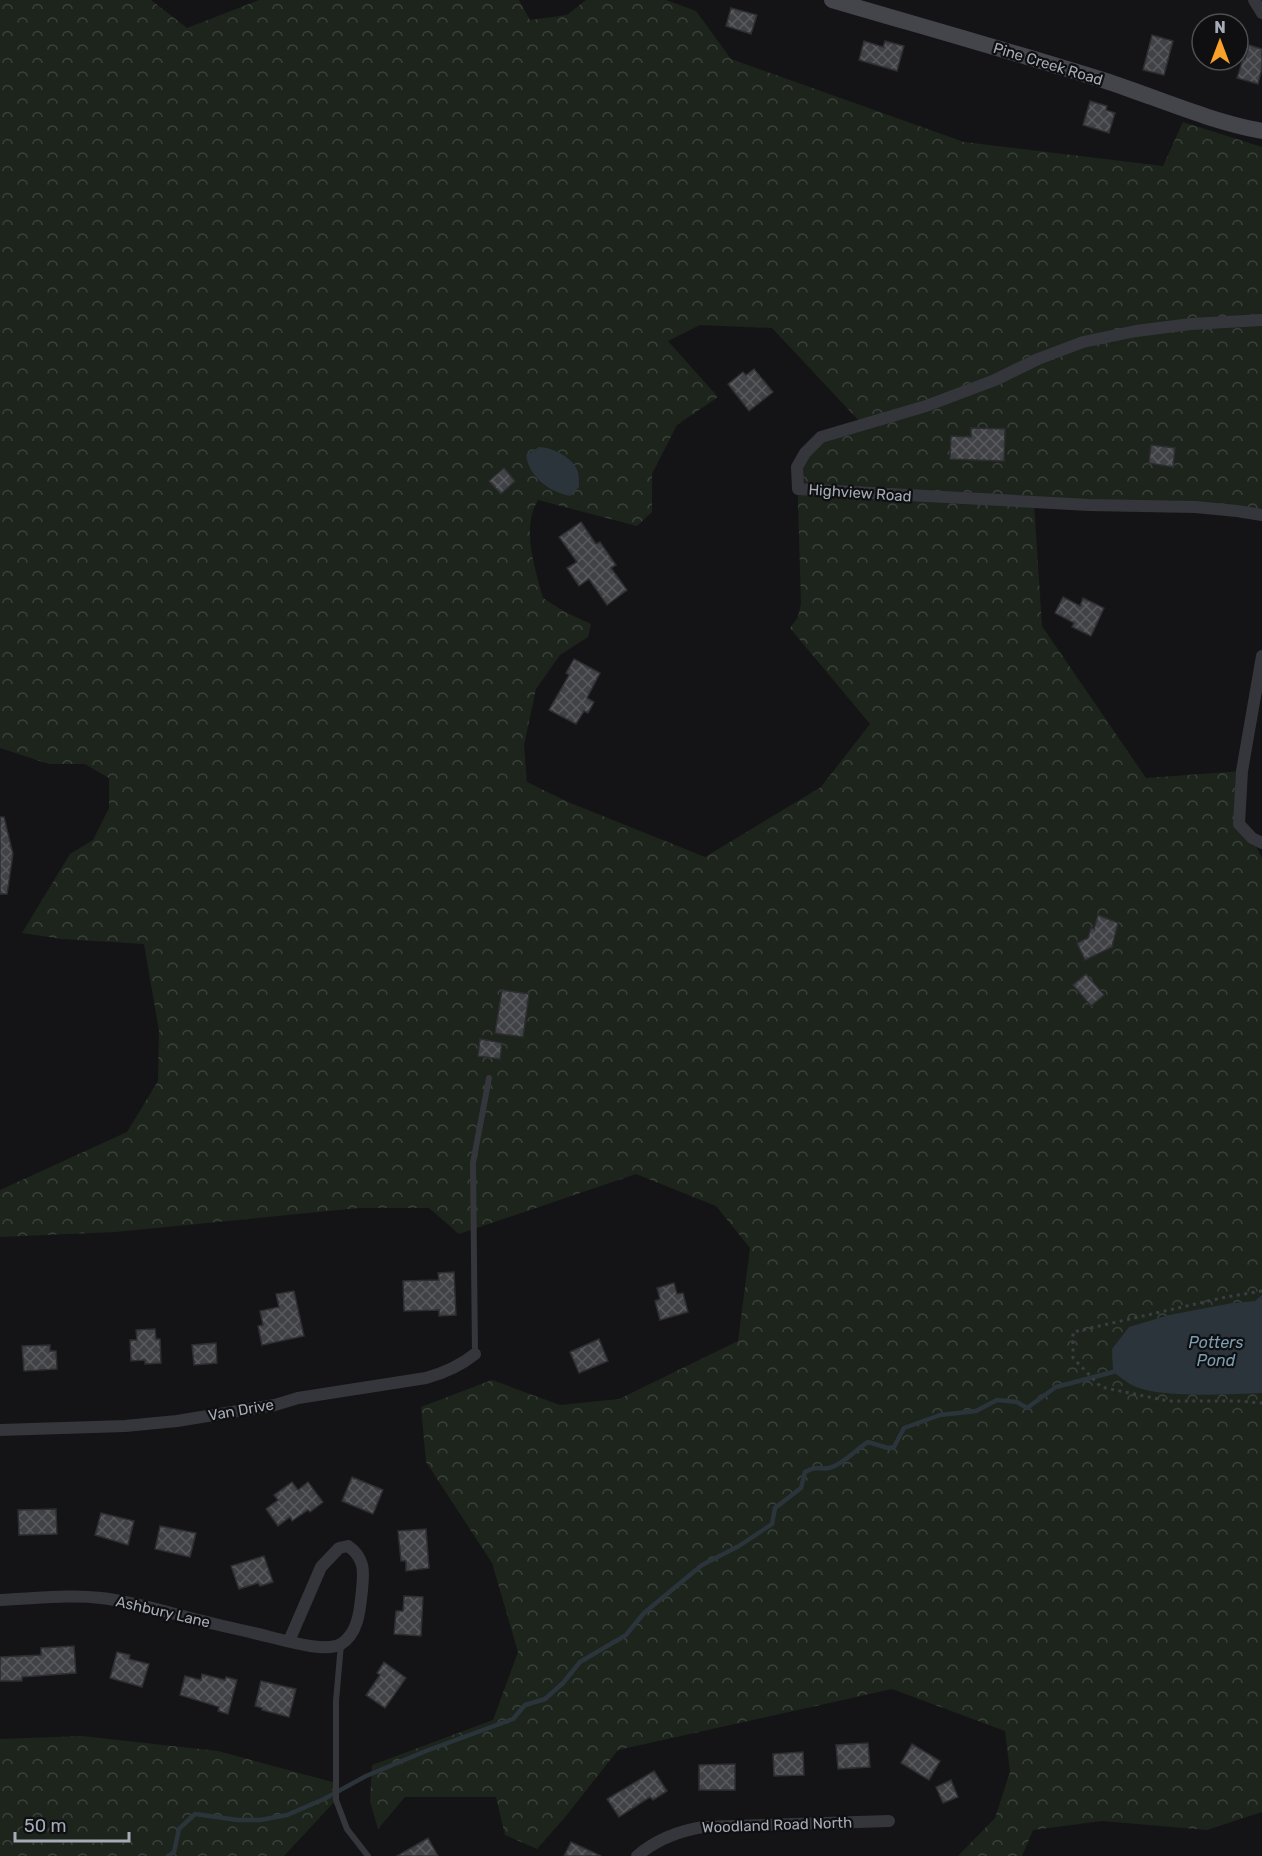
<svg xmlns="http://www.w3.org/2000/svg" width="1262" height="1856" font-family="Rubik,sans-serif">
  <defs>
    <pattern id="forest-crowns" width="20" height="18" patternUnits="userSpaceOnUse" patternTransform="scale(1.5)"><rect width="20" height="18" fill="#1c241c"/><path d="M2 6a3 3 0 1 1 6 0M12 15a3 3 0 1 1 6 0" fill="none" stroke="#3a413b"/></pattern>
    <pattern id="building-cross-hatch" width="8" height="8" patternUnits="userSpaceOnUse" patternTransform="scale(1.5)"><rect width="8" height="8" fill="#404246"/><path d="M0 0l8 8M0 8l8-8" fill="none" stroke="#595b5e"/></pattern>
  </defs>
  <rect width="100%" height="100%" fill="#141416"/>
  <!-- forest -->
  <g fill="url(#forest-crowns)" fill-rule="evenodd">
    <path d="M0 0H151L187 28 259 0H519L530 20 567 15 586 0H666L696 11 731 59 964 142 1163 166 1183 122 1262 147V515L1034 503 1042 626 1146 778 1242 771 1239 824 1252 838 1262 858V1812L1207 1830 1102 1821 1033 1830 1022 1856H958L995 1818 1010 1772 1005 1731 892 1689 618 1750 566 1816 537 1849 505 1835 496 1797H405L378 1829 370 1801 372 1765 493 1720 518 1652 492 1563 426 1462 421 1407 492 1380 560 1405 619 1399 738 1341 750 1248 716 1206 636 1174 459 1234 429 1208H359L115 1232 0 1237V1190L127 1132 158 1081 159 1031 144 944 62 939 22 933 70 854 93 840 109 808V778L85 764H49L0 748ZM700 325 772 328 863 425 821 437 797 467 801 604 798 617 790 628 870 724 821 787 705 857 568 802 527 782 524 745 536 689 560 655 588 637 591 624 565 612 543 598C535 568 521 528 538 500L637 526 652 512V474L677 425 718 397 668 341Z"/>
    <polygon points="82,1736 218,1751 336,1783 336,1800 284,1856 0,1856 0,1739"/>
  </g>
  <!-- water -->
  <g fill="#2a343a">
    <path d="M539 447C552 447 574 458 578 472 579 476 579 482 579 487L570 496C549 492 529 477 526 455Z"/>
    <path d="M1262 1295V1393C1231 1394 1158 1399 1132 1385 1126 1382 1119 1376 1113 1372L1112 1349 1129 1327 1169 1315 1232 1303 1255 1301Z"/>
  </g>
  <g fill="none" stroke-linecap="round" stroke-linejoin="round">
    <!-- stream -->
    <path stroke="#2a343a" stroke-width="4.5" d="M168 1856 174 1852 179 1829 195 1814 238 1820H260L287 1815 324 1799 366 1776 426 1751 513 1719 525 1705 545 1699 563 1683 580 1662 626 1635 644 1613 702 1565 739 1546 772 1524 775 1508 801 1488 805 1472C818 1465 818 1470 829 1468 844 1464 855 1450 868 1442L888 1448 894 1447 904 1428 940 1415 976 1411 997 1400 1017 1402 1027 1408 1056 1387 1113 1372"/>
  </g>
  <!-- building -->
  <g fill="url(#building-cross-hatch)" stroke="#2e2e32" stroke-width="1.5">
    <polygon points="731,8 757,15 751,34 726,26"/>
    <polygon points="1152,35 1173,41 1164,75 1143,70"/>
    <polygon points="864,41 883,47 885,41 904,46 897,71 859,60"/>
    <polygon points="1249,45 1262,49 1262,68 1258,84 1237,78 1243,59 1245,59"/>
    <polygon points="1090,101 1107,106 1106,110 1115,113 1109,133 1083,125"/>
    <polygon points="754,369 773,392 749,411 728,384 743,372 746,375"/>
    <polygon points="971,428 1005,429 1004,461 950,459 951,436 971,437"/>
    <polygon points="1151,445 1175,448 1173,467 1149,463"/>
    <polygon points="504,468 515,481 501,494 489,481"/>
    <polygon points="581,522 596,544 600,542 616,565 611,568 627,590 607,605 589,579 579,586 567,568 577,562 559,537"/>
    <polygon points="1063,597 1080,606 1083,598 1104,608 1091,636 1072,627 1074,623 1055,613"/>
    <polygon points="574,659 600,673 587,698 594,702 588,713 584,711 576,724 549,710 569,675 566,673"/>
    <polygon points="0,817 4,817 13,854 7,894 0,894"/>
    <polygon points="1098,915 1118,923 1112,947 1085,960 1077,943 1088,938 1091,928 1094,929"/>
    <polygon points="1086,974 1104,995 1091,1006 1073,985"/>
    <polygon points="502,990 529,994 523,1037 495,1033"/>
    <polygon points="480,1039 502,1043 500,1059 478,1056"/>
    <polygon points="454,1272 456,1315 439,1316 439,1310 404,1311 403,1281 439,1280 438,1273"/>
    <polygon points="674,1283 677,1294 683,1293 688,1312 660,1320 655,1301 660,1299 657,1288"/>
    <polygon points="294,1291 304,1336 262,1345 258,1326 263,1325 260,1311 279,1307 276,1294"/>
    <polygon points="155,1329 156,1339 160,1339 161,1363 145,1364 145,1360 131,1361 130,1340 137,1340 136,1330"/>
    <polygon points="599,1339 608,1361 579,1373 570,1352"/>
    <polygon points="216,1343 217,1363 194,1365 192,1345"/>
    <polygon points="50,1345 50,1351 56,1351 57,1369 24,1371 22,1346"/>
    <polygon points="352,1477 383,1490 373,1514 342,1501"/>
    <polygon points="292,1482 298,1490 308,1482 323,1502 310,1512 308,1510 292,1521 290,1517 278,1526 266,1509 278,1500 274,1495"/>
    <polygon points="56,1509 57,1534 19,1535 18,1510"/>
    <polygon points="101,1513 134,1521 128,1545 95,1535"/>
    <polygon points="160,1526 196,1533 190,1557 155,1549"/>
    <polygon points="426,1529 429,1568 406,1571 406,1561 401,1561 398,1531"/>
    <polygon points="264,1556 273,1582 260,1586 258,1583 239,1589 231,1566"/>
    <polygon points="404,1596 423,1597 421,1636 394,1634 396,1611 403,1611"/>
    <polygon points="74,1646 76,1673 22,1677 22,1681 0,1681 0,1657 41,1655 41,1648"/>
    <polygon points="117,1652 130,1655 129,1659 149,1664 142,1687 110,1678"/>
    <polygon points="384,1662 406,1678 385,1708 366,1695 380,1675 377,1673"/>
    <polygon points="202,1674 225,1680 226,1677 237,1680 228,1714 218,1711 219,1707 180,1695 185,1676 201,1680"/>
    <polygon points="261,1681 296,1689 289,1717 262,1710 262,1708 255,1706"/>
    <polygon points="868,1743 870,1767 838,1769 836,1745"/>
    <polygon points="912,1744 940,1761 929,1780 901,1763"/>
    <polygon points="803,1752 804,1775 774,1776 773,1754"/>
    <polygon points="735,1764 735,1790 699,1790 699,1765"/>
    <polygon points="654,1771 667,1791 653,1800 650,1797 619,1817 607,1799"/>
    <polygon points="951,1780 958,1797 943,1803 936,1787"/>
    <polygon points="428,1838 438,1856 397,1856"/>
    <polygon points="571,1842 601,1856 564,1856"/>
  </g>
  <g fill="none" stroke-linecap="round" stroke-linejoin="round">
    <!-- path -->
    <polyline stroke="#3b3d42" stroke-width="3" stroke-dasharray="3 4.5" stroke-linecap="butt" points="1262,1291 1226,1297 1073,1332 1073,1358 1101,1387 1168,1401 1238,1401 1262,1403"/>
    <!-- lane -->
    <g stroke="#35363b" stroke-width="6">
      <polyline points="475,1354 473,1163 489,1078"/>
      <polyline points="341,1644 336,1701 336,1800 347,1829 368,1856"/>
    </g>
    <!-- street -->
    <g stroke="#35363b" stroke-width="12">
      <polyline points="1254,0 1262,13"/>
      <polyline points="1262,320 1191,324 1136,331 1083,342 1038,359 995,380 926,406 821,437 805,453 797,467 798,489 1089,505 1195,507 1237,511 1262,515"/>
      <polyline points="1262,656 1242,771 1239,824 1252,838 1262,843"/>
      <path d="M0 1430 125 1426 177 1421 275 1405 298 1398 426 1378C444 1373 460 1366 475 1354"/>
      <path d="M0 1600C33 1599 68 1594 101 1598 136 1602 169 1613 203 1621 225 1627 248 1631 270 1637 287 1641 326 1653 341 1644 359 1633 360 1608 362 1590 364 1571 365 1558 348 1546L339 1548 321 1567 289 1641"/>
      <path d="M637 1856C657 1839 678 1831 703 1827L889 1821"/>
    </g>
    <!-- secondary -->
    <path stroke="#43454b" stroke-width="16" d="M832 0C924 27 1017 53 1109 82 1160 99 1209 121 1262 131"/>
  </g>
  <g text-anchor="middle" stroke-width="4.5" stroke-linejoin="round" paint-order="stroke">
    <!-- street labels -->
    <g font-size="15" fill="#a5acb7" stroke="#0f0f11">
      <text transform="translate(1048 64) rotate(17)" y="5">Pine Creek Road</text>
      <text transform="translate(860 493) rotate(4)" y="5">Highview Road</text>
      <text transform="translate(241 1410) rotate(-10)" y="5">Van Drive</text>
      <text transform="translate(163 1612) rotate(13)" y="5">Ashbury Lane</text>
      <text transform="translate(777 1825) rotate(-2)" y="5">Woodland Road North</text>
    </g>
    <!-- water labels -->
    <g font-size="16" font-style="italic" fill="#7b9eb3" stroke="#0f0f11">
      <text x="1216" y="1348">Potters<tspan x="1216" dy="18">Pond</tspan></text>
    </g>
  </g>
  <!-- north arrow -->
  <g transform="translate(1220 42)"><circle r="28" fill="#0f0f11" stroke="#4b4e53" stroke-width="1.5"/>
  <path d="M0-4.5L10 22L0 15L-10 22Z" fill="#f8a12a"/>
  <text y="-9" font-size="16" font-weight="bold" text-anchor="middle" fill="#a5acb7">N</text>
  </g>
  <!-- scale -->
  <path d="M15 1832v9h114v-9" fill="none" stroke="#a5acb7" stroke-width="3"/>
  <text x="24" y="1832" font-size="18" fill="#a5acb7" stroke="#0f0f11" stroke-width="4.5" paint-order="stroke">50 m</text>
</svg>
